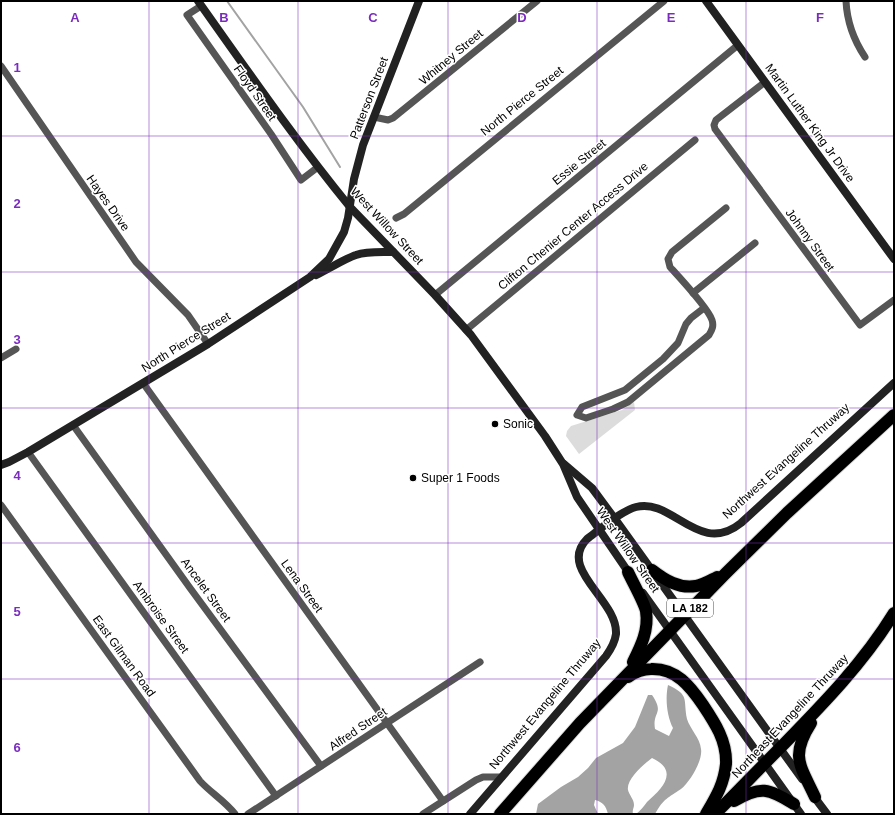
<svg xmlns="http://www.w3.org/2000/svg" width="895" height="815" font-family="Arial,sans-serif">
  <rect width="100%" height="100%" fill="#fff"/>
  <!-- green -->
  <polygon fill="#dcdcdc" points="634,402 635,410 579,454 566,436 567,431 571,426 622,410"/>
  <!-- water -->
  <path fill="#a3a3a3" d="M668 685C690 695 683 699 687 719 690 729 700 738 701 749 703 760 690 782 681 789 668 798 664 798 655 814H636C640 811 644 806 647 802 662 789 680 771 652 758 644 764 626 779 628 790 629 795 634 799 634 805 634 808 632 810 633 814H608C606 806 603 802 595 800L594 805 598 814H536L538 804 561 787 578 777 588 768 596 758 623 743 635 727 648 695H652C665 714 652 711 655 729L669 736 673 728C667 716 665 699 668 685Z"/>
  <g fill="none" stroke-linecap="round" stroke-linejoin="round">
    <!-- stream -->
    <polyline stroke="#a3a3a3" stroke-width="2" points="227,1 303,107 340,167"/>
    <defs>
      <g id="highway">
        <path d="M652 570C665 580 679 589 696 586 703 585 711 580 717 577"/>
        <path d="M628 572C632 581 644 602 646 611 649 630 641 646 633 662"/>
        <path d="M628 677C635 672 642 669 651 669 676 668 690 686 703 705 715 723 727 741 726 764 724 784 716 797 706 814"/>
        <path d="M811 723C790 756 800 765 815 797"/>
        <path d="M734 801C762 785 768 789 794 804"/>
        <polyline points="500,814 580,723 726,573 787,513 894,415"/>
        <path d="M715 814C738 791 761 767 784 744 824 703 864 662 894 613"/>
      </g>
    </defs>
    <!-- highway casing -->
    <use href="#highway" stroke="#dbdbdb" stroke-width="14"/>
    <!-- street -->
    <g stroke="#555" stroke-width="7">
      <path d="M846 1C847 22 853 39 865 57"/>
      <polyline points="201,6 187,15 271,134 301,180 318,167"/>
      <polyline points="1,66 136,262 188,315 208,344"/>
      <polyline points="765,82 716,120 714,125 715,129 860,325 894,300"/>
      <polyline points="374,117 388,120 393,118 537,1"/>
      <polyline points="396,218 404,214 664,1"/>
      <polyline points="693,293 755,243"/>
      <polyline points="435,295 738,45"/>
      <path d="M704 308 691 318 686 324 678 343 663 359 625 390 582 407 577 415 586 418 613 409 628 402 709 335C712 330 714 326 712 320 708 308 680 278 670 267L668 259 672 252 726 208"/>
      <polyline points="466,330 695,140"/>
      <polyline points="1,358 16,349"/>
      <polyline points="143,383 443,801"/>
      <polyline points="73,425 190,588 321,766"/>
      <polyline points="28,452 276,796"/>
      <path d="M1 505 200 781C211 793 225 801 235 814"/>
      <polyline points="248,814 480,662"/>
      <polyline points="423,814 476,780 483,777 502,777"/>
    </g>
    <!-- secondary -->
    <g stroke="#222" stroke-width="8">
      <path d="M198 1C247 70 296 141 350 207L435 295 471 335 545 436 563 464 577 497 631 576"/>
      <polyline points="706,1 894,259"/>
      <path d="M316 275C329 269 344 259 356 255 367 251 381 252 393 252"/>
      <polyline points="564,464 592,488 615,519 802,779"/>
      <polyline points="1,465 9,462 28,452 208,344 310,277 329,259 344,232 348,218 354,179 363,145 419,1"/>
      <polyline points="643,593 801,814"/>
      <polyline points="812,794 827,814"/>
      <path d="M470 814 606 656C611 649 615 642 616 634 618 600 557 569 587 539 599 530 621 511 636 507 672 497 699 557 741 523L894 383"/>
    </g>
    <!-- highway -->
    <use href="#highway" stroke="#000" stroke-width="12"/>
  </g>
  <!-- grid -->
  <path fill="none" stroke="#7b2cbf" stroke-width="1" stroke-opacity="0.55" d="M149 1V814M298 1V814M448 1V814M597 1V814M746 1V814M1 136H894M1 272H894M1 408H894M1 543H894M1 679H894"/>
  <!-- markers -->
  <g fill="#000" stroke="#fff" stroke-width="1.5">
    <circle cx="495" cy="424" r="4"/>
    <circle cx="413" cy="478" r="4"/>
  </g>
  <g text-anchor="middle" stroke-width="3" stroke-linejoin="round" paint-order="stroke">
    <!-- shield labels -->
    <rect fill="#fff" stroke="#4c4c4c" stroke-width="1" x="667" y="599" width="46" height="18" rx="3"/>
    <g font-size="11" font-weight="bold" fill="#000">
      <text x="690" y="612">LA 182</text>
    </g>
    <!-- street labels -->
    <g font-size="12" fill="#000" stroke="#fff">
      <text transform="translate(451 57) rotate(-40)" y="4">Whitney Street</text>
      <text transform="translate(255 93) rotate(55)" y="4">Floyd Street</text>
      <text transform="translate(369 98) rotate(-69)" y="4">Patterson Street</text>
      <text transform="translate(522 101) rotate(-39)" y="4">North Pierce Street</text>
      <text transform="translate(810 123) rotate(54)" y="4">Martin Luther King Jr Drive</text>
      <text transform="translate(579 162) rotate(-39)" y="4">Essie Street</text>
      <text transform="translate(108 203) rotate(55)" y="4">Hayes Drive</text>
      <text transform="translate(387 226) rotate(47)" y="4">West Willow Street</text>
      <text transform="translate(573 226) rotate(-40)" y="4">Clifton Chenier Center Access Drive</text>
      <text transform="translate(810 240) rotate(54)" y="4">Johnny Street</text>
      <text transform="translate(186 342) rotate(-32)" y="4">North Pierce Street</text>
      <text transform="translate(786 461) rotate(-42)" y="4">Northwest Evangeline Thruway</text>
      <text transform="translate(628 550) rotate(55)" y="4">West Willow Street</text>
      <text transform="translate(302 586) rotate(54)" y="4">Lena Street</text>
      <text transform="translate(206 590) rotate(54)" y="4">Ancelet Street</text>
      <text transform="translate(161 617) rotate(54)" y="4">Ambroise Street</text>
      <text transform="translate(124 656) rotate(54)" y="4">East Gilman Road</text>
      <text transform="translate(545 704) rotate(-50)" y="4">Northwest Evangeline Thruway</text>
      <text transform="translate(790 716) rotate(-47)" y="4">Northeast Evangeline Thruway</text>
      <text transform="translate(358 729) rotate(-34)" y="4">Alfred Street</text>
    </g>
    <!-- poi labels -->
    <g font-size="12" fill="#000" stroke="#fff" text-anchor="start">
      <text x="503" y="428">Sonic</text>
      <text x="421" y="482">Super 1 Foods</text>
    </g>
  </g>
  <g font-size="13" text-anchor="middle" font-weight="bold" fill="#7b2cbf" stroke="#fff" stroke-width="3" stroke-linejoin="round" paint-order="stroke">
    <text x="75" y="22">A</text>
    <text x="224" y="22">B</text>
    <text x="373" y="22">C</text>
    <text x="522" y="22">D</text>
    <text x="671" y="22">E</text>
    <text x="820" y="22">F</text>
    <text x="17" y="72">1</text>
    <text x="17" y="208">2</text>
    <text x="17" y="344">3</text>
    <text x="17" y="480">4</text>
    <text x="17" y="616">5</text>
    <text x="17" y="752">6</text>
  </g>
  <!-- border -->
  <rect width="895" height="815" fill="none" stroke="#000000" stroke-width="4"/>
</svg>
